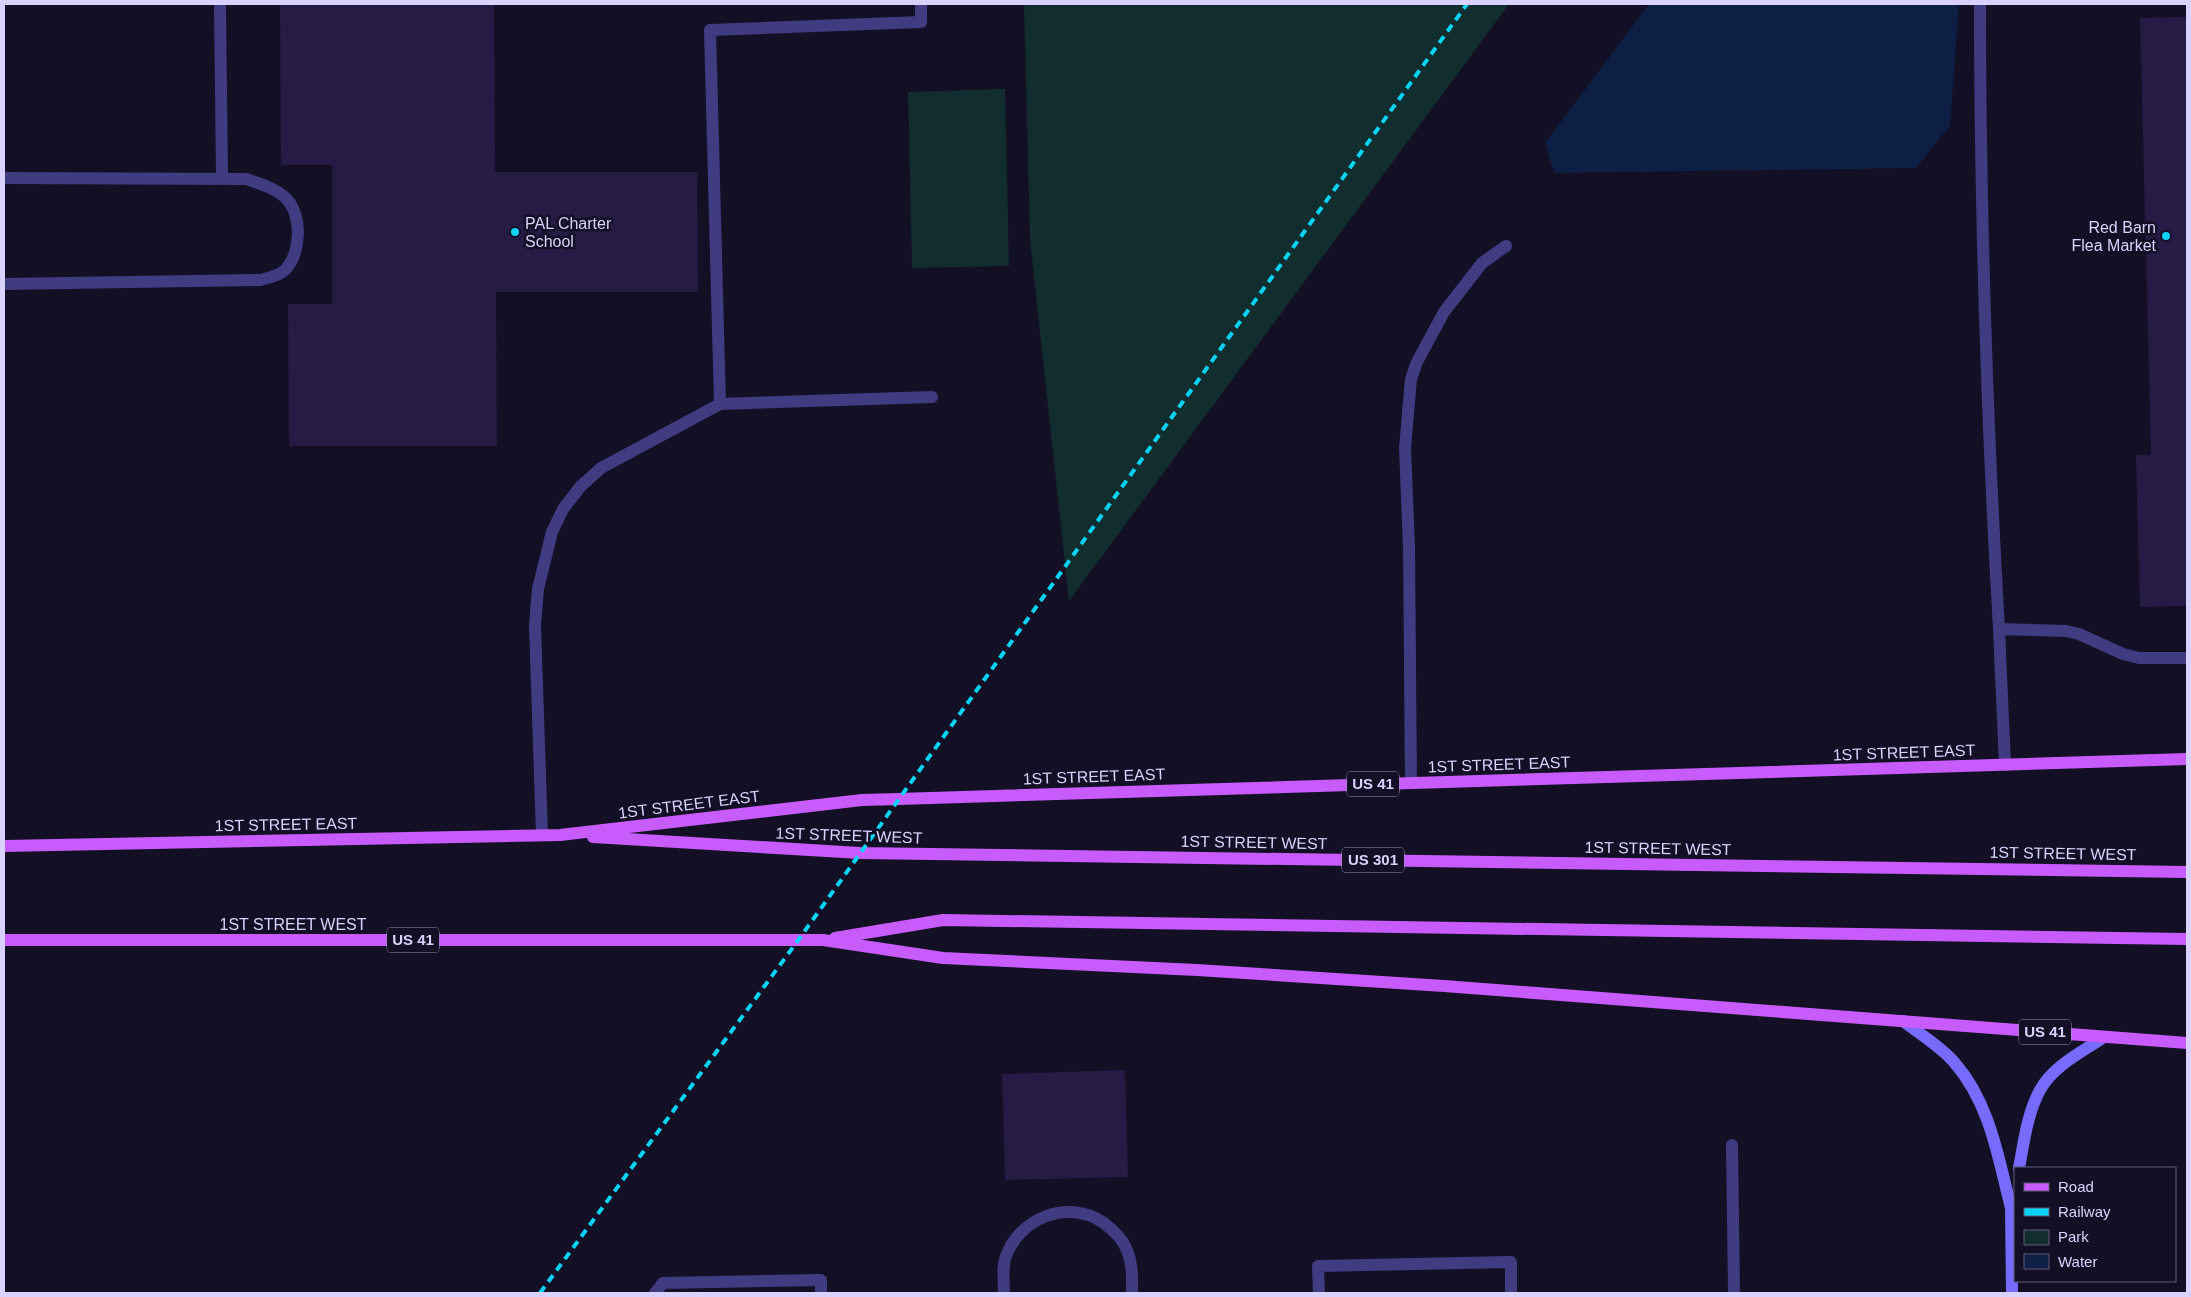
<svg xmlns="http://www.w3.org/2000/svg" width="2191" height="1297" font-family="Arial,sans-serif">
  <rect width="100%" height="100%" fill="#130f24"/>
  <!-- green -->
  <g fill="#122d2d">
    <polygon points="1024,4 1509,4 1069,601 1030,240"/>
    <polygon points="1005,89 1009,266 912,268 908,92"/>
  </g>
  <!-- water -->
  <polygon fill="#0d1f44" points="1649,4 1959,4 1950,126 1916,168 1554,173 1545,143"/>
  <!-- building -->
  <g fill="#251b44">
    <polygon points="280,4 494,4 495,172 697,172 698,292 496,292 497,446 289,446 288,304 332,304 332,165 281,165"/>
    <polygon points="2187,17 2187,606 2140,607 2136,455 2151,455 2140,18"/>
    <polygon points="1125,1070 1128,1177 1005,1180 1002,1074"/>
  </g>
  <g fill="none" stroke-linecap="round" stroke-linejoin="round">
    <!-- lane -->
    <g stroke="#413b82" stroke-width="12">
      <polyline points="220,4 222,178"/>
      <path d="M1980 4C1980 212 1987 421 1999 629"/>
      <path d="M4 178 246 179C261 184 281 190 290 203 302 222 300 254 285 270 279 276 268 278 260 280L4 284"/>
      <polyline points="720,404 932,397"/>
      <polyline points="2005,765 1999,629 2066,631 2079,634 2123,654 2139,658 2187,658"/>
      <polyline points="1411,783 1409,546 1405,448 1411,379 1417,362 1444,312 1482,263 1506,246"/>
      <polyline points="542,835 535,626 538,589 552,532 563,509 581,486 601,468 720,404 710,30 921,22 921,4"/>
      <polyline points="1732,1145 1734,1293"/>
      <polyline points="655,1293 663,1283 821,1280 821,1293"/>
      <polyline points="1319,1293 1318,1266 1511,1262 1511,1293"/>
    </g>
    <!-- street -->
    <path stroke="#413b82" stroke-width="12" d="M1004 1293C1004 1282 1002 1270 1005 1259 1018 1218 1068 1198 1104 1223 1113 1230 1122 1238 1126 1248 1133 1263 1132 1278 1132 1293"/>
    <!-- secondary -->
    <g stroke="#766bfc" stroke-width="12">
      <path d="M1903 1021C1920 1034 1940 1046 1954 1062 1990 1103 1998 1157 2011 1208"/>
      <path d="M2019 1168C2024 1142 2027 1114 2040 1090 2053 1066 2082 1052 2104 1037"/>
      <polyline points="2012,1293 2011,1208 2013,1200"/>
    </g>
    <!-- primary -->
    <g stroke="#c75bfc" stroke-width="12">
      <polyline points="593,837 860,853 2187,872"/>
      <polyline points="4,846 560,835 862,800 899,799 2187,759"/>
      <polyline points="835,938 943,920 2187,939"/>
      <polyline points="4,940 823,940 943,958 1197,970 1444,986 2187,1043"/>
    </g>
    <!-- rail -->
    <polyline stroke="#05d3f7" stroke-width="4" stroke-dasharray="8 6" stroke-linecap="butt" points="540,1293 799,939 1467,4"/>
  </g>
  <!-- markers -->
  <g fill="#05d3f7" stroke="#130f24" stroke-width="2">
    <circle cx="515" cy="232" r="5"/>
    <circle cx="2166" cy="236" r="5"/>
  </g>
  <g text-anchor="middle" stroke-width="5" stroke-linejoin="round" paint-order="stroke">
    <!-- shield labels -->
    <g fill="#130f24" stroke="#9e98bd" stroke-width="1">
      <rect x="1347" y="771.5" width="52" height="25" rx="4"/>
      <rect x="1342" y="847.5" width="62" height="25" rx="4"/>
      <rect x="387" y="927.5" width="52" height="25" rx="4"/>
      <rect x="2019" y="1019.5" width="52" height="25" rx="4"/>
    </g>
    <g font-size="15" font-weight="bold" fill="#d9d2fe">
      <text x="1373" y="789">US 41</text>
      <text x="1373" y="865">US 301</text>
      <text x="413" y="945">US 41</text>
      <text x="2045" y="1037">US 41</text>
    </g>
    <!-- poi labels -->
    <g font-size="16" fill="#d9d2fe" stroke="#130f24" text-anchor="start">
      <text x="525" y="229">PAL Charter<tspan x="525" dy="18">School</tspan></text>
      <text x="2156" y="233" text-anchor="end">Red Barn<tspan x="2156" dy="18">Flea Market</tspan></text>
    </g>
    <!-- street labels -->
    <g font-size="16" fill="#d9d2fe" stroke="#130f24">
      <text transform="translate(1904 752) rotate(-2)" y="6">1ST STREET EAST</text>
      <text transform="translate(1499 764) rotate(-2)" y="6">1ST STREET EAST</text>
      <text transform="translate(1094 776) rotate(-2)" y="6">1ST STREET EAST</text>
      <text transform="translate(689 804) rotate(-7)" y="6">1ST STREET EAST</text>
      <text transform="translate(286 824) rotate(-1)" y="6">1ST STREET EAST</text>
      <text transform="translate(849 835) rotate(2)" y="6">1ST STREET WEST</text>
      <text transform="translate(1254 842) rotate(1)" y="6">1ST STREET WEST</text>
      <text transform="translate(1658 848) rotate(1)" y="6">1ST STREET WEST</text>
      <text transform="translate(2063 853) rotate(1)" y="6">1ST STREET WEST</text>
      <text x="293" y="930">1ST STREET WEST</text>
    </g>
  </g>
  <!-- border -->
  <rect width="2191" height="1297" fill="none" stroke="#d9d2fe" stroke-width="10"/>
  <!-- legend -->
  <rect x="2014" y="1167" width="162" height="115" fill="#130f24" stroke="#625d7b"/>
  <rect x="2024" y="1183" width="25" height="8" fill="#c75bfc" stroke="#625d7b"/>
  <text x="2058" y="1192" font-size="15" fill="#d9d2fe">Road</text>
  <rect x="2024" y="1208" width="25" height="8" fill="#05d3f7" stroke="#625d7b"/>
  <text x="2058" y="1217" font-size="15" fill="#d9d2fe">Railway</text>
  <rect x="2024" y="1230" width="25" height="15" fill="#122d2d" stroke="#625d7b"/>
  <text x="2058" y="1242" font-size="15" fill="#d9d2fe">Park</text>
  <rect x="2024" y="1254" width="25" height="15" fill="#0d1f44" stroke="#625d7b"/>
  <text x="2058" y="1267" font-size="15" fill="#d9d2fe">Water</text>
</svg>
